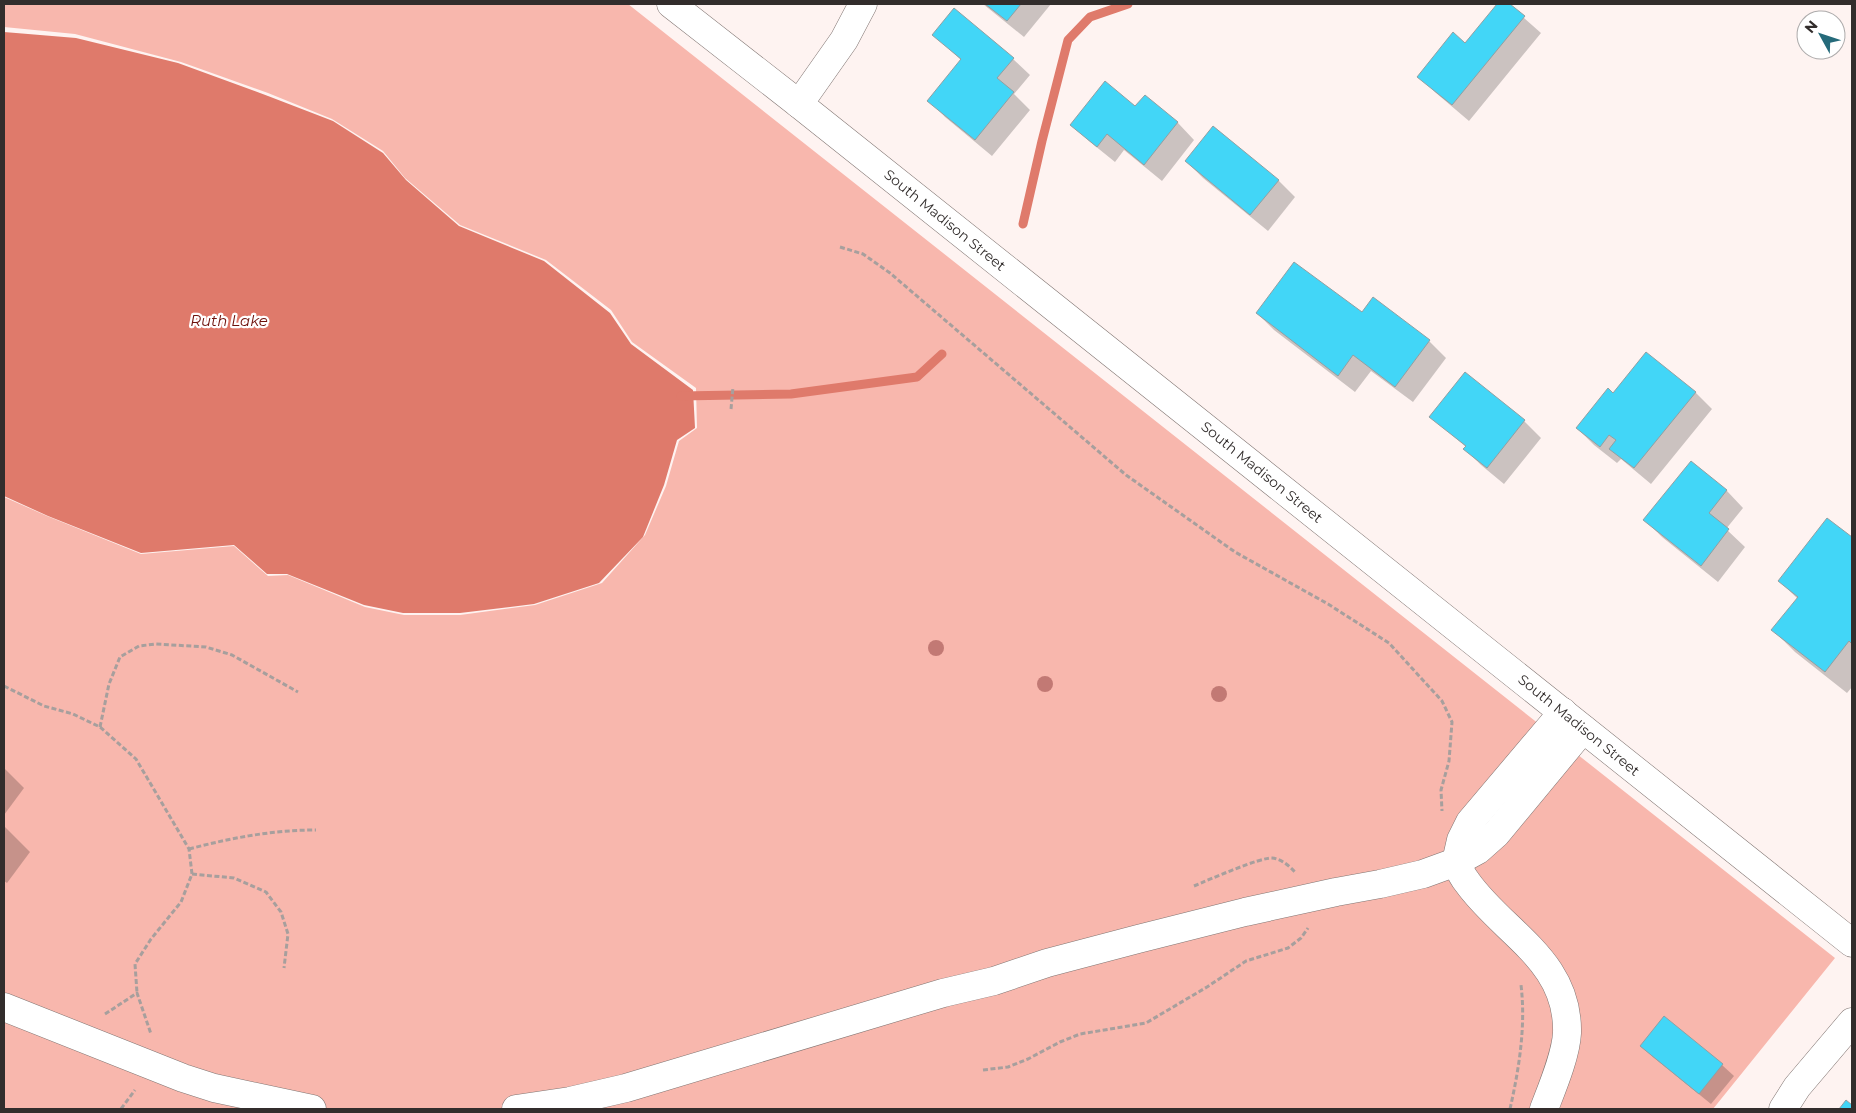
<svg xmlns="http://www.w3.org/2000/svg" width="1856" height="1113" font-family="Montserrat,sans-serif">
  <rect width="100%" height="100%" fill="#fef3f1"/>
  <!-- green -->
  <polygon fill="#f8b7ad" points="4,4 628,4 1835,958 1713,1109 4,1109 4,497 47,516 141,554 234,546 268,576 288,575 365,607 404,615 460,615 535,605 602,583 645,535 666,486 679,441 697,428 696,388 632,342 611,310 546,260 460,225 405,178 383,151 332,119 268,93 181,62 75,34 4,27"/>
  <!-- water -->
  <polygon fill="#df7a6b" points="4,32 76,38 178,63 268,96 333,121 383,153 406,180 459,226 544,261 610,313 631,344 693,390 695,428 677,440 664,485 643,537 599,583 534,604 460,613 403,613 364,605 287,574 267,574 234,545 141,553 48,516 4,496"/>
  <!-- shadow -->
  <g fill="#0003">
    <polygon points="983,4 1051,4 1024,37"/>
    <polygon points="1499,4 1508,4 1541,33 1469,121 1436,93 1419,76 1466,45"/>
    <polygon points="934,35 1013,59 1030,75 1014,94 1030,110 992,156 945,117 929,100 961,60"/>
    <polygon points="1145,96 1178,123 1194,140 1162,181 1124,150 1115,162 1089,141 1072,125 1135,108"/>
    <polygon points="1214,127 1279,181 1295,197 1268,231 1203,178 1186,161"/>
    <polygon points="1373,299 1429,341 1446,358 1413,402 1371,371 1355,392 1274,330 1257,313 1362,314"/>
    <polygon points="1695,392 1712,409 1651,484 1621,459 1617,463 1594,445 1577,428"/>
    <polygon points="1431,417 1524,421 1541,438 1504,484 1481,465 1465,449 1466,447"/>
    <polygon points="1691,463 1727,491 1743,508 1726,529 1745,547 1718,582 1662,537 1645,520"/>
    <polygon points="1827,519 1852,539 1852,687 1847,693 1795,652 1773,630 1798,599 1779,581"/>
    <polygon points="4,768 24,788 4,815"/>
    <polygon points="4,826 30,852 7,883 4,881"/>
    <polygon points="1664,1017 1722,1065 1734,1076 1711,1104 1653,1057 1641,1046"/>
  </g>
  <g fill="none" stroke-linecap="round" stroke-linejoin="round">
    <!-- stream -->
    <g stroke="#df7a6b" stroke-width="9">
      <polyline points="1023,224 1042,141 1068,40 1090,17 1128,4"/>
      <polyline points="681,396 791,394 917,377 942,354"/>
    </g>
  </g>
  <!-- building -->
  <g fill="#42d6f7" stroke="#929fa2">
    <polygon points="985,4 1021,4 1007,21"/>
    <polygon points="1497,4 1510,4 1525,16 1452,105 1417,77 1453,32 1465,43"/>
    <polygon points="954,8 1014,58 997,78 1014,92 975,140 927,101 961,59 932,35"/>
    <polygon points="1105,81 1135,106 1145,95 1178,122 1144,165 1107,134 1097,147 1070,125"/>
    <polygon points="1213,126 1279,180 1250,215 1185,161"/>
    <polygon points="1294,262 1362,312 1373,297 1430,340 1395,387 1353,355 1338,376 1256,313"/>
    <polygon points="1646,352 1696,392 1634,468 1609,449 1616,440 1609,435 1600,447 1576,428 1608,388 1613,393"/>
    <polygon points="1465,372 1525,420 1487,468 1463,449 1466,446 1429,417"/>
    <polygon points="1691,461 1727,490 1709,513 1729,529 1701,566 1643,520"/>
    <polygon points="1827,518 1852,537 1852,644 1849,641 1825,672 1771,630 1798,597 1778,581"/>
    <polygon points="1664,1016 1723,1064 1699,1094 1640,1046"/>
    <polygon points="1846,1100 1852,1105 1852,1109 1839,1109"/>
  </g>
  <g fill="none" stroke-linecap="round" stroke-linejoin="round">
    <defs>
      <g id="minor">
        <polyline points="671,4 799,104 1852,943"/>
        <polyline points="799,104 844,40 863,4"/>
        <polyline points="4,1007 183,1078 214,1088 312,1109"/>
        <polyline points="516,1109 570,1101 626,1088 943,993 994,981 1047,963 1138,939 1245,912 1336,892 1380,884 1423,874 1456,862 1478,850 1496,834 1583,729"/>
        <path d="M1544 1109C1552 1088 1566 1055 1567 1033 1569 960 1503 933 1467 882 1462 876 1459 869 1456 862L1461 840 1470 822 1563 712"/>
        <polyline points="1783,1109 1797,1087 1852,1022"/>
      </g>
    </defs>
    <!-- minor casing -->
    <use href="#minor" stroke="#817572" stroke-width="29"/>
    <!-- path -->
    <g stroke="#a79f9d" stroke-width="3" stroke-dasharray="5 2.5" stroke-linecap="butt">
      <polyline points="840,247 863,254 890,273 1126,475 1235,552 1328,604 1389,643 1442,701 1452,722 1449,761 1441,790 1442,811"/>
      <polyline points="731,409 733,387"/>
      <polyline points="4,686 44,706 73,714 100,727 136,759 189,849 192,874 181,902 151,939 135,964 137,993"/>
      <polyline points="100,727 109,684 120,657 139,646 156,644 206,647 232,655 298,692"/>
      <path d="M189 849C231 838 272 830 316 830"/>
      <polyline points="192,874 234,878 266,892 281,912 288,934 284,968"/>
      <path d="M1194 886C1208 880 1261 857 1272 858 1282 859 1289 866 1295 872"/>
      <polyline points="105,1014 137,993 151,1034"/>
      <polyline points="983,1070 1008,1067 1028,1059 1060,1042 1080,1034 1146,1023 1207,987 1246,961 1288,948 1301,938 1308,928"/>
      <polyline points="121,1109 135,1090"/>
      <path d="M1510 1109C1519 1069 1526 1026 1521 985"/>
    </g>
    <!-- minor -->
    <use href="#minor" stroke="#fff" stroke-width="28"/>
  </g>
  <!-- trees -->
  <g fill="#c27974">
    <circle cx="936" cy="648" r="8"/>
    <circle cx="1045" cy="684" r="8"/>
    <circle cx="1219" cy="694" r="8"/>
  </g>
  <g text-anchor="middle" stroke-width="4.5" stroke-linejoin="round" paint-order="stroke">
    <!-- street labels -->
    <g font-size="14" fill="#322d2c" stroke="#fff">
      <text transform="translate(945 220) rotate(39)" y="5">South Madison Street</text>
      <text transform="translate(1262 472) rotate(39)" y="5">South Madison Street</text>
      <text transform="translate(1579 725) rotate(39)" y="5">South Madison Street</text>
    </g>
    <!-- water labels -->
    <g font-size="15" font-style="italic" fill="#6e110b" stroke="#fff">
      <text x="229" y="326">Ruth Lake</text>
    </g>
  </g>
  <!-- border -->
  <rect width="1856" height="1113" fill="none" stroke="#322d2c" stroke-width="10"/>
  <!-- north arrow -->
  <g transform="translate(1821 35) rotate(310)"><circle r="24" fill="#ffffff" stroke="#adabab"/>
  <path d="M0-4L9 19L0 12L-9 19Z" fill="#256a7a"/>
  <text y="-8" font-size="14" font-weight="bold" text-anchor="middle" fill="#322d2c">N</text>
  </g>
</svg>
